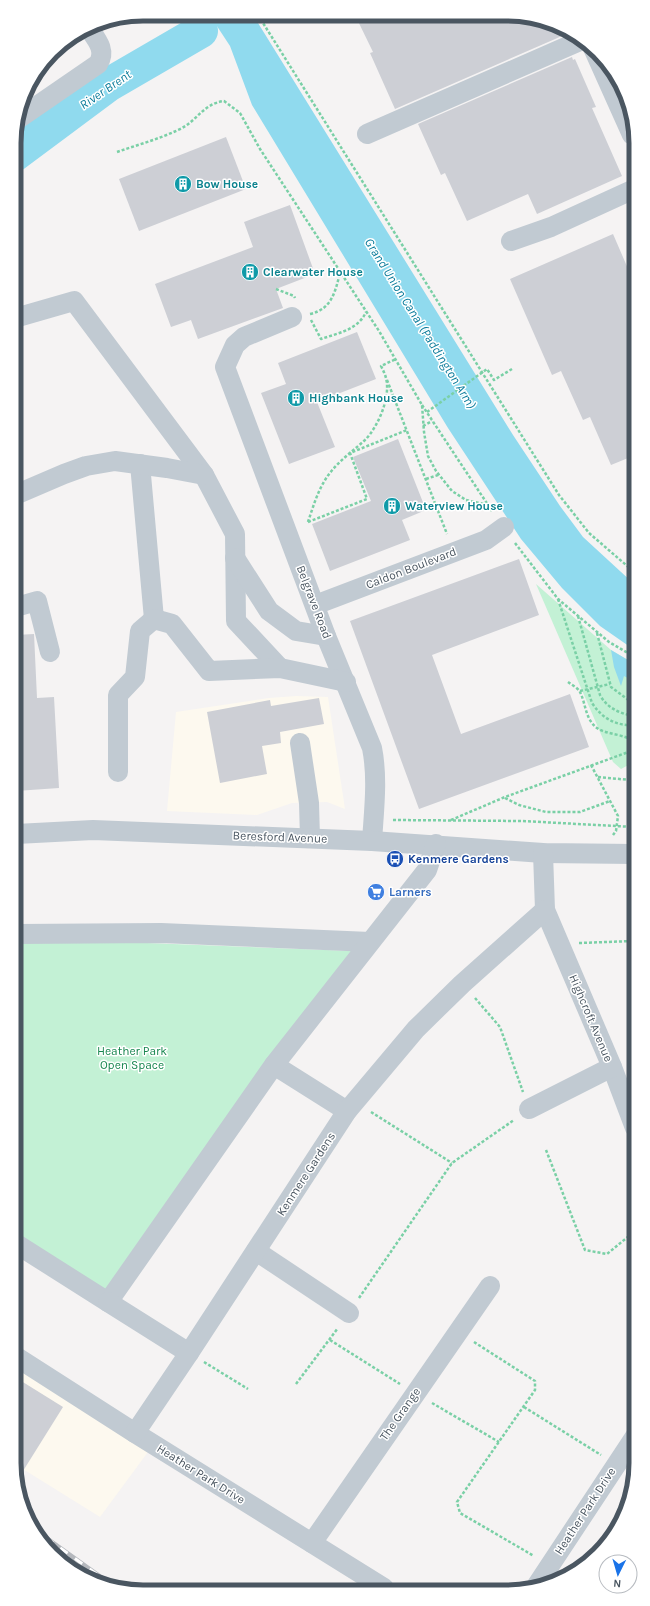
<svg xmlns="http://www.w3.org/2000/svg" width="650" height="1606" font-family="Karla,sans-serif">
  <rect width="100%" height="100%" fill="#f5f3f3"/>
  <!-- commercial -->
  <g fill="#fdf9ef">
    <polygon points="296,696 328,697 345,809 327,802 292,803 257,815 167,811 176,712 269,698"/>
    <polygon points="18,1369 148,1452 100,1517 18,1466"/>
  </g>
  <!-- green -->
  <g fill="#c3f1d5">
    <polygon points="536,584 611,650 633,663 634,762 621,769 613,762"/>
    <polygon points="96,941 352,951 105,1292 18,1234 17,942"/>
  </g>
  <!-- water -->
  <g fill="#90daee">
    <polygon points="209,14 253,15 513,435 560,506 583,537 633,583 633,649 600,626 562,588 521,539 448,428 252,105 230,46"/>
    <polygon points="611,650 633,663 633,681 624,676 621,686 614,667"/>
  </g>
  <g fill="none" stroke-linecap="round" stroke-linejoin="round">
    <!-- river -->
    <polyline stroke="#90daee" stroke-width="34" points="14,155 108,85 201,31"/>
  </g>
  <!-- building -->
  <g fill="#cdcfd5">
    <polygon points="355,15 532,16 557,25 562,36 395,109 370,53 373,52"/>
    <polygon points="572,57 573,60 575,59 596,107 592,108 622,176 537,214 528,194 467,221 445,173 441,175 418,124"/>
    <polygon points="226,137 246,189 139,231 119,179"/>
    <polygon points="290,205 315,274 276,289 283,308 198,339 191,320 171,327 155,284 253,247 244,222"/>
    <polygon points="613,234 632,278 633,456 611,465 590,417 583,420 561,371 552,375 510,279"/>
    <polygon points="357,332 376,379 317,402 335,447 289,464 261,393 286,384 278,363"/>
    <polygon points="398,439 426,510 402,520 410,540 330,571 312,524 371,501 353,457"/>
    <polygon points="519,559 539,615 432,655 461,734 570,694 589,747 419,809 350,621"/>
    <polygon points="34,634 37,698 54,697 59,788 16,791 16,635"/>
    <polygon points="319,698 324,724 280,732 281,743 262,746 267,774 220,783 207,712 270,700 271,706"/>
    <polygon points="18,1379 63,1407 18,1479"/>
  </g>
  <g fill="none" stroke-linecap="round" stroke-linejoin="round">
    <!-- path -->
    <g stroke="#7ad0a6" stroke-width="2.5" stroke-dasharray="3 2" stroke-linecap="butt">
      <polyline points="258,15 559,495 589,533 633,571"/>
      <path d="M117 152C137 145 159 139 178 130 197 122 202 104 224 101L240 113 260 149 379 331 422 405 424 432 428 456 436 471 452 491 466 500 488 505"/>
      <polyline points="276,289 294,296 295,298"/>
      <path d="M310 314C332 309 335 292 340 273"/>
      <path d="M311 320 321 339C338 333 358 330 366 312"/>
      <polyline points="387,380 447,534"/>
      <polyline points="422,405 492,511"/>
      <polyline points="427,412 487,369 494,380 512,369"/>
      <polyline points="423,426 432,421"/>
      <polyline points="426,479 438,475"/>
      <path d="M308 522C313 507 318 490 327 477 337 462 352 452 365 440 378 427 391 397 386 378 385 374 383 370 381 366L396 359"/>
      <polyline points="308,522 367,499 350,453 407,430"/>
      <polyline points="515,543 558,599 609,642 633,656"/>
      <path d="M558 599 592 703C602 718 615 726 634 725"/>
      <path d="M578 616 600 695C607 708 619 713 633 716"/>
      <polyline points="597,633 611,687 631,702 633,703"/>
      <path d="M568 682C572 685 578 688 580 692 586 704 585 719 597 728 606 735 629 734 634 743"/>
      <polyline points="580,691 610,684"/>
      <polyline points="591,765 618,816 616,831 613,835"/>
      <polyline points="598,777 630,780"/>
      <polyline points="505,798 519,805 546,812 580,812 610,801"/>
      <polyline points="393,820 522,821 634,827"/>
      <polyline points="451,820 505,797 634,750"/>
      <polyline points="631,826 630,780 634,774"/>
      <polyline points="579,943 634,941"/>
      <polyline points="475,998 500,1027 523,1092"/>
      <polyline points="371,1112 452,1163"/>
      <polyline points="546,1150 585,1250 607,1254 635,1231"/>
      <polyline points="359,1298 452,1163 514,1120"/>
      <polyline points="330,1340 400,1384"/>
      <polyline points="474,1342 535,1381 535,1390 457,1502 460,1513 534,1556"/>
      <polyline points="204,1362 248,1389"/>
      <polyline points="296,1384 338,1328"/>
      <polyline points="432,1403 499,1442"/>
      <polyline points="524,1407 601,1455"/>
    </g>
    <!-- minor -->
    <g stroke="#c1cad2" stroke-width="20">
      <polyline points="593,48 632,135"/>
      <path d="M18 119 98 64C107 50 96 39 88 27"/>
      <polyline points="367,134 582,40"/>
      <polyline points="511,241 551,227 632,190"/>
      <path d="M292 317 244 337 235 345 225 367 326 636 372 748C378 778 374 810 372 841"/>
      <polyline points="15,318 74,301 204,475 235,534 236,621 280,668"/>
      <polyline points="140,464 154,619"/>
      <polyline points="15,495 64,474 86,466 115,461 167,468 204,475"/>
      <polyline points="235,558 269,611 296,631 326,636"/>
      <polyline points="315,605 486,540 504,527"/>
      <polyline points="16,607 37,601 50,652"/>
      <polyline points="300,743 309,803 310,838"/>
      <polyline points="118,772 118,695 135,677 140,631 154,619 172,624 209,671 280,668 346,682"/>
      <polyline points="16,834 93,830 372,841 543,853 634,854"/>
      <polyline points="543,853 545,910 612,1067 635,1128"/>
      <polyline points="17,934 161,933 370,942"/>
      <polyline points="274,1065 347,1111"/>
      <polyline points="529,1109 612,1067"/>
      <polyline points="18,1245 108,1302 274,1065 427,870 436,844"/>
      <polyline points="256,1251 349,1313"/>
      <polyline points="108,1302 189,1353"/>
      <polyline points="18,1358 135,1433 384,1588"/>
      <polyline points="135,1433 189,1353 347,1111 416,1029 462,984 545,910"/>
      <polyline points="312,1543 490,1286"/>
      <polyline points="535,1588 636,1435"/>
    </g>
    <defs>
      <g id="rail">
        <polyline points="31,1527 119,1590"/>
        <polyline points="53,1554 68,1565"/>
      </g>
    </defs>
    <!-- rail casing -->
    <use href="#rail" stroke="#b5b8bd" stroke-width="4.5"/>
    <!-- rail -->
    <use href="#rail" stroke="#fff" stroke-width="3" stroke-dasharray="9" stroke-linecap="butt"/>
  </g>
  <!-- icons -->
  <defs>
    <symbol id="building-disc" viewBox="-11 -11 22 22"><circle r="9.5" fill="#0f9aa8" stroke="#fff"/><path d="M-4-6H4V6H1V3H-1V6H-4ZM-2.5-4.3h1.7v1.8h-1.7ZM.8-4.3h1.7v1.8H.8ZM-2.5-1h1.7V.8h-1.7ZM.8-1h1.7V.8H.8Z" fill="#fff"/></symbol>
    <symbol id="bus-disc" viewBox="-11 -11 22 22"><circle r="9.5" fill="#1a4fb4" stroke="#fff"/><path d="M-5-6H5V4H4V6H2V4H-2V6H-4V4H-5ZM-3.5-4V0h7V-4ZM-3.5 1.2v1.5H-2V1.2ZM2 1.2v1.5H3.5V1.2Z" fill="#fff"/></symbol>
    <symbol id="supermarket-disc" viewBox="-11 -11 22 22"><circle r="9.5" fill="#3f7fe0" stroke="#fff"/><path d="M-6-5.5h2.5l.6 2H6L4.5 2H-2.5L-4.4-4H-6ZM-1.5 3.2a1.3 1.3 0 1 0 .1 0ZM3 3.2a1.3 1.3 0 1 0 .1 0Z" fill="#fff"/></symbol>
  </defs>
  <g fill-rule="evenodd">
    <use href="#building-disc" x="173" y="174" width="20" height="20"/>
    <use href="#building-disc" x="240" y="262" width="20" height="20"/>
    <use href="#building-disc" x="286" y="388" width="20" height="20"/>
    <use href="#building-disc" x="382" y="496" width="20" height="20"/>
    <use href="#bus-disc" x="385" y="849" width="20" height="20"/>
    <use href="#supermarket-disc" x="366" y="882" width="20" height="20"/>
  </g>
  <g text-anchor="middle" stroke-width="3" stroke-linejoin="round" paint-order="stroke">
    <!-- culture labels -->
    <g font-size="12" font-weight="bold" fill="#0d838f" stroke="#fff" text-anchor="start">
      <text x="196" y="188">Bow House</text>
      <text x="263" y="276">Clearwater House</text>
      <text x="309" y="402">Highbank House</text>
      <text x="405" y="510">Waterview House</text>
    </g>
    <!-- street labels -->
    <g font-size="12" fill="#4a5661" stroke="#fff">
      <text transform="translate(411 568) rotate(-21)" y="4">Caldon Boulevard</text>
      <text transform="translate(314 602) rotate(69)" y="4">Belgrave Road</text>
      <text transform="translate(280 837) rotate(2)" y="4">Beresford Avenue</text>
      <text transform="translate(591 1018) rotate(67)" y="4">Highcroft Avenue</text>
      <text transform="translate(306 1174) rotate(-57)" y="4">Kenmere Gardens</text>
      <text transform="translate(400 1414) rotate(-55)" y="4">The Grange</text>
      <text transform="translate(201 1474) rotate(32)" y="4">Heather Park Drive</text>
      <text transform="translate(585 1511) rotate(-57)" y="4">Heather Park Drive</text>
    </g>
    <!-- transit labels -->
    <g font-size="12" font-weight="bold" fill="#164399" stroke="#fff" text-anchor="start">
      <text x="408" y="863">Kenmere Gardens</text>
    </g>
    <!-- shop labels -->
    <g font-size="12" font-weight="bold" fill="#366cbe" stroke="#fff" text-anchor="start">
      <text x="389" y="896">Larners</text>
    </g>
    <!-- park labels -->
    <g font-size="12" fill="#17864f" stroke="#fff">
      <text x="132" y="1055">Heather Park<tspan x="132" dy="14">Open Space</tspan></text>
    </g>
    <!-- water labels -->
    <g font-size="13" font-style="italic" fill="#0c7c9b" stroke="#fff">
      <text transform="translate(105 89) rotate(-34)" y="5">River Brent</text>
      <text transform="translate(421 323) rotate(58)" y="5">Grand Union Canal (Paddington Arm)</text>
    </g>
  </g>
  <!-- crop -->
  <path d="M0 0H650V1606H0ZM143 21H507A122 122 0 0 1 629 143V1463A122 122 0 0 1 507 1585H143A122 122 0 0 1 21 1463V143A122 122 0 0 1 143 21Z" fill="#fff" fill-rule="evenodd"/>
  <path fill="none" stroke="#4a5661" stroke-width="5" d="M143 21H507A122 122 0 0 1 629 143V1463A122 122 0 0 1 507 1585H143A122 122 0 0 1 21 1463V143A122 122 0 0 1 143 21Z"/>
  <!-- north arrow -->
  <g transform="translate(618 1574) rotate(185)"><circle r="19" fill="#ffffff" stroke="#b7bbc0"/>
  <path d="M0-3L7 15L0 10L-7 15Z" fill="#1a73e8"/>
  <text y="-6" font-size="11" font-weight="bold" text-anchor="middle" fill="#4a5661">N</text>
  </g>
</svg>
